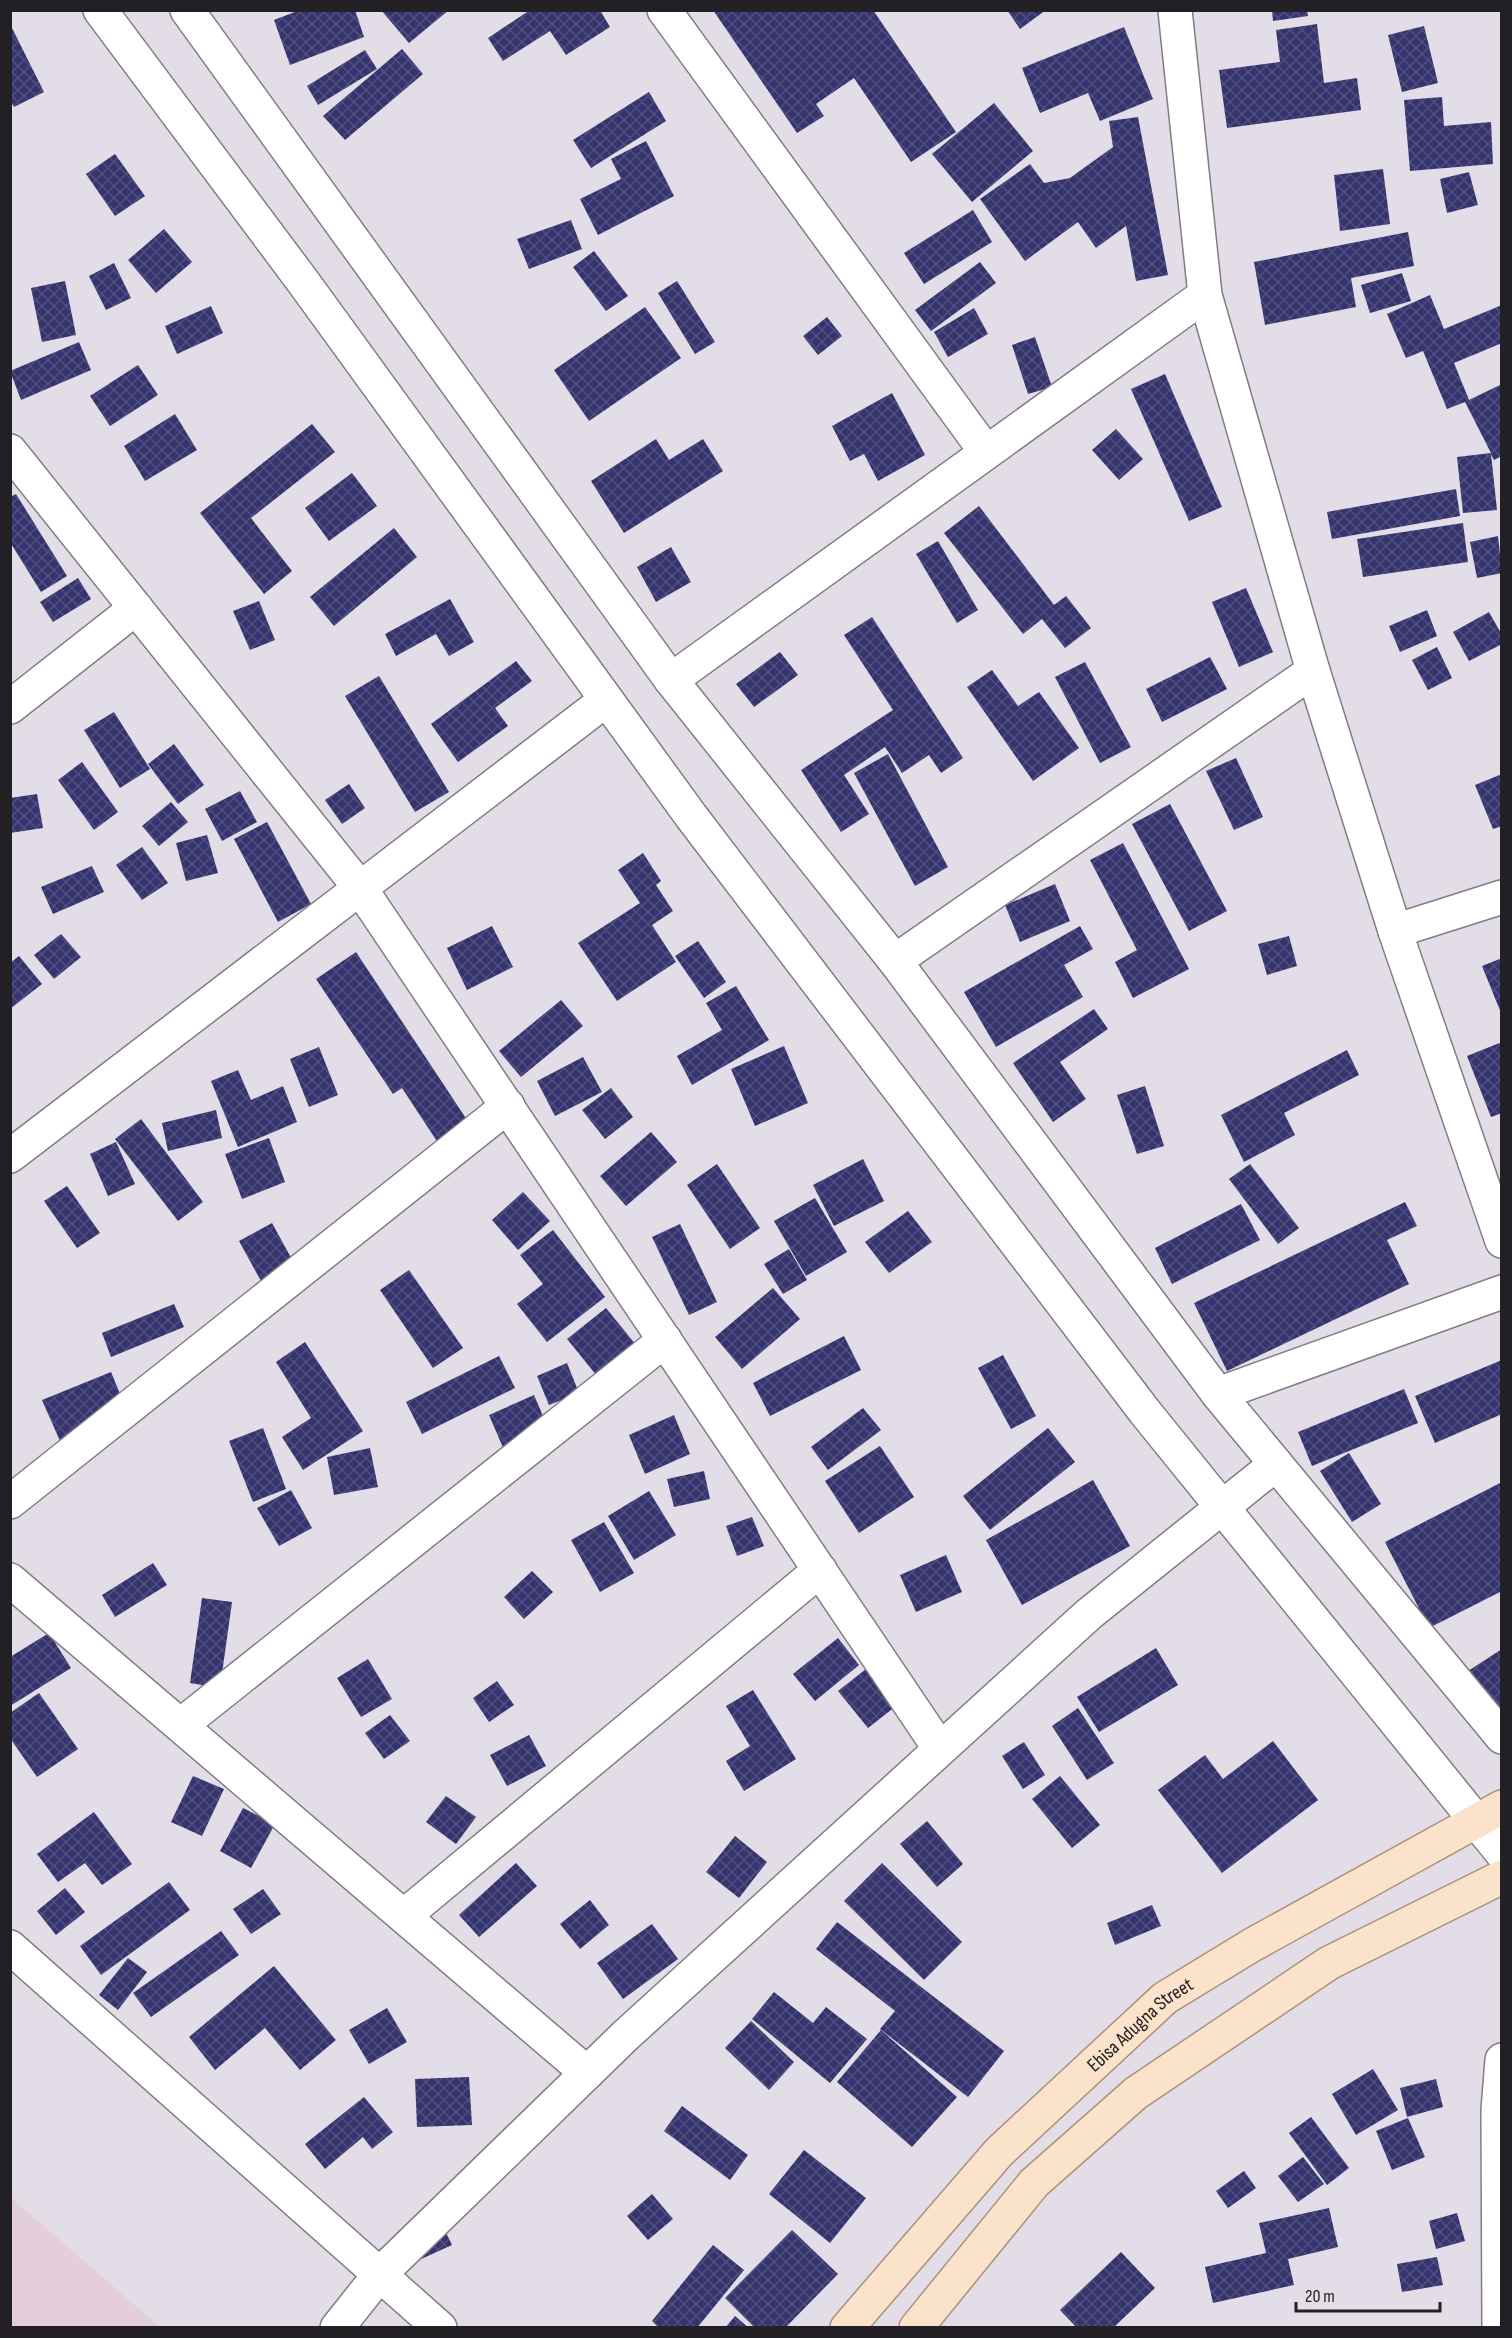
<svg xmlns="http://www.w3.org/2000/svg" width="1512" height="2338" font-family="'Sofia Sans Condensed',sans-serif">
  <defs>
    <pattern id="building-cross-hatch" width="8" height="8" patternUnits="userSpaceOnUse" patternTransform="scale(1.5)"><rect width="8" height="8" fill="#35346f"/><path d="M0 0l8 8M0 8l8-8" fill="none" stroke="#504f7f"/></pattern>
  </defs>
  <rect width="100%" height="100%" fill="#e2dde6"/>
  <!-- industrial -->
  <polygon fill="#e5cedb" points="11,2198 159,2326 158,2327 11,2327"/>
  <!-- building -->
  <g fill="url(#building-cross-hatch)">
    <polygon points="300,10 355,10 364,37 290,65 274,20"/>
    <polygon points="381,10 449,10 409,43"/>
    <polygon points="530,10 600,10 610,27 566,55 550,31 503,61 488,38"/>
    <polygon points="713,10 873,10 956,132 911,162 854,78 816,104 824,116 797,133"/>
    <polygon points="1007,10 1046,10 1020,29"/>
    <polygon points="1272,10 1307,10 1308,16 1273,21"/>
    <polygon points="10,24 44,92 14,107 10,100"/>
    <polygon points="1317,24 1324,83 1357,78 1361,110 1227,128 1219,70 1280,62 1276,30"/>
    <polygon points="1424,26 1438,83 1402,92 1388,35"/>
    <polygon points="1124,27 1153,99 1100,121 1088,93 1040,113 1022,68"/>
    <polygon points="402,49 423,74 345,140 323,116"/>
    <polygon points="365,50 377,69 318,105 307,86"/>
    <polygon points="649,92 666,121 591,168 573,140"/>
    <polygon points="1442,97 1444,126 1491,122 1493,164 1410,171 1404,100"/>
    <polygon points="994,103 1033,151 972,202 932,154"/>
    <polygon points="1138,117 1168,275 1136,281 1126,226 1096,248 1078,222 1025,261 980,199 1030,164 1044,183 1070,178 1113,147 1109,121"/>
    <polygon points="646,141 674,196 598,235 580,199 621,179 611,159"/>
    <polygon points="115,154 145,196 115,216 86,174"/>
    <polygon points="1383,169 1390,224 1340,231 1334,175"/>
    <polygon points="1469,172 1478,205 1447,213 1440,179"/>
    <polygon points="973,210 992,242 924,284 904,253"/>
    <polygon points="571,220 582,249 529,269 517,239"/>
    <polygon points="164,229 192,262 156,293 128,260"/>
    <polygon points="1408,232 1414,266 1351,278 1356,307 1265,325 1254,262"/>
    <polygon points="594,251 628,296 606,311 573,267"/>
    <polygon points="980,262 996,283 931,331 915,310"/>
    <polygon points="114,263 131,298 106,310 89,276"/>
    <polygon points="1402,273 1411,301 1370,313 1361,285"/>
    <polygon points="65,281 76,335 42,342 31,288"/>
    <polygon points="677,281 715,342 695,354 658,293"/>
    <polygon points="1430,295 1444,329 1502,305 1502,343 1454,363 1469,400 1502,384 1502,456 1494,460 1491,454 1497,510 1463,513 1457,457 1491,453 1465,402 1447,409 1423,351 1406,358 1387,314"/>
    <polygon points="211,306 223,333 177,354 165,326"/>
    <polygon points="645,307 681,358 589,421 554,370"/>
    <polygon points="974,308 988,334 948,357 934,332"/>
    <polygon points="827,317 842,336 818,355 803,336"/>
    <polygon points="1035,337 1052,387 1028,394 1012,345"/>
    <polygon points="79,342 91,370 21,400 10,371"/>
    <polygon points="138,365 158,395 110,426 90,396"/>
    <polygon points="1165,374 1222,507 1189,521 1131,389"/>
    <polygon points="892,393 925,455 878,481 864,454 850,461 832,426"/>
    <polygon points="175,414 197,450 145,481 124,446"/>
    <polygon points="312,424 335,452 251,518 292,571 264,594 200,513"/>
    <polygon points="1116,429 1143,459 1119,480 1092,450"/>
    <polygon points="656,439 669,460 703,439 723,471 624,533 591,481"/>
    <polygon points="352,473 377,506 329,541 305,508"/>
    <polygon points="1456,489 1460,516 1332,539 1327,512"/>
    <polygon points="16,494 67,576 41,592 10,542 10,497"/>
    <polygon points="979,506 1054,605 1066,596 1091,628 1065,648 1042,619 1023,634 944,533"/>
    <polygon points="1463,523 1468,562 1363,577 1357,539"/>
    <polygon points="394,528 417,557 334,626 310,597"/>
    <polygon points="1498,536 1502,573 1477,578 1470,542"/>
    <polygon points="938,541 978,610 957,623 916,554"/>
    <polygon points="671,547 691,582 656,602 637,567"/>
    <polygon points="78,578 91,599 53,622 40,602"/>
    <polygon points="1246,588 1273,652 1239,667 1212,602"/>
    <polygon points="450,599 474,642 449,656 436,634 396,656 385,634"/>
    <polygon points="259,601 275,640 250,650 233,611"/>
    <polygon points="1427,610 1437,636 1400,652 1389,626"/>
    <polygon points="1489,612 1502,635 1502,644 1469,661 1453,632"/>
    <polygon points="872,617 963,758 941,773 929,755 902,773 885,747 844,775 869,814 841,832 801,770 893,710 844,635"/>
    <polygon points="1437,647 1452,678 1428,690 1412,660"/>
    <polygon points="780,652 798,675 754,707 736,684"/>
    <polygon points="1210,657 1227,689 1162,722 1146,689"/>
    <polygon points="516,661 532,681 495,708 508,726 458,762 431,724"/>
    <polygon points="1085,662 1131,747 1100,763 1055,677"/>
    <polygon points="992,670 1018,706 1039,692 1079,748 1033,781 967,687"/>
    <polygon points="379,676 449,792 415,812 345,696"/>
    <polygon points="114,712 150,769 120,788 84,730"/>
    <polygon points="174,744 204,785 178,804 148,764"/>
    <polygon points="888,754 948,867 915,886 854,773"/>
    <polygon points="1236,758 1263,817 1234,830 1206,771"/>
    <polygon points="82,762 118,812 94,830 58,780"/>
    <polygon points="1502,774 1502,826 1493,829 1475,785"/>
    <polygon points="349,784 365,808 342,824 325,800"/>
    <polygon points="240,791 257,822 222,841 205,809"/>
    <polygon points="37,794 43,828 10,833 10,798"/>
    <polygon points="171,802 188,822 159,846 142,826"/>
    <polygon points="1170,804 1227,911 1189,931 1132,824"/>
    <polygon points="267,822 311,904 278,922 234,839"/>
    <polygon points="207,835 218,873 186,881 176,843"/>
    <polygon points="1123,843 1189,969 1133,998 1115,962 1137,950 1090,860"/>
    <polygon points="142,847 168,883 142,900 116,865"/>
    <polygon points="643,853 661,881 656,885 673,911 652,925 676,962 617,1001 578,943 640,903 618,870"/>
    <polygon points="92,866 104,892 53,914 41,887"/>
    <polygon points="1055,884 1070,921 1020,942 1005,905"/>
    <polygon points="492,926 513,967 467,990 447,948"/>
    <polygon points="1080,926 1093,949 1064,965 1083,997 996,1047 964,992"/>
    <polygon points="61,934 81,957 54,979 34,955"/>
    <polygon points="1289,936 1297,966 1267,975 1258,944"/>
    <polygon points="698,941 726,982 704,998 675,956"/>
    <polygon points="356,952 475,1132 444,1152 402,1088 393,1094 316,979"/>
    <polygon points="19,956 42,984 10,1009 10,963"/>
    <polygon points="1502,958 1502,1013 1501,1013 1482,966"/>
    <polygon points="736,986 769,1040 692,1085 677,1056 722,1030 706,1003"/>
    <polygon points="561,1000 583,1026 521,1077 499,1051"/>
    <polygon points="1094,1009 1108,1029 1060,1062 1086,1099 1053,1122 1013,1063"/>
    <polygon points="1502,1042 1502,1113 1491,1117 1467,1056"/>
    <polygon points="784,1046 808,1103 755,1126 731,1069"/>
    <polygon points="319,1047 338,1095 309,1107 290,1059"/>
    <polygon points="1347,1050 1359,1075 1284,1113 1295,1135 1244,1162 1221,1115"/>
    <polygon points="583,1057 602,1092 555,1116 537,1081"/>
    <polygon points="238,1070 251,1100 283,1086 297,1122 238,1147 211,1081"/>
    <polygon points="1145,1086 1164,1146 1137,1154 1117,1095"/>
    <polygon points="611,1088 633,1117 605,1139 582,1110"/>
    <polygon points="216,1110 222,1138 168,1151 162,1123"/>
    <polygon points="141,1119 203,1202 178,1221 115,1139"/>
    <polygon points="651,1132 677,1162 626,1206 600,1176"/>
    <polygon points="269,1138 285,1182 242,1199 225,1154"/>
    <polygon points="116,1142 135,1184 108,1196 90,1154"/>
    <polygon points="863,1159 884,1201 834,1226 813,1185"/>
    <polygon points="717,1164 760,1228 730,1249 687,1185"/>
    <polygon points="1250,1164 1299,1228 1278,1244 1229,1179"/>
    <polygon points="67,1186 100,1233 77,1248 44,1201"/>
    <polygon points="523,1192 550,1221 518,1250 492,1220"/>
    <polygon points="815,1198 847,1252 806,1276 774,1221"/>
    <polygon points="1405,1202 1417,1226 1387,1240 1409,1284 1227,1371 1194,1303"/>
    <polygon points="1241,1204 1260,1240 1172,1284 1155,1248"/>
    <polygon points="908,1211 932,1242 889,1273 865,1242"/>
    <polygon points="272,1223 300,1274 267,1292 239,1241"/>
    <polygon points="680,1224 717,1302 689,1315 652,1237"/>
    <polygon points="553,1230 605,1297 547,1342 517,1304 543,1284 520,1255"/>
    <polygon points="789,1249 807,1280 783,1294 764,1264"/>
    <polygon points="409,1270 463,1348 433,1368 380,1290"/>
    <polygon points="773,1288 800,1319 742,1369 715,1337"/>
    <polygon points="174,1304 184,1327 111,1357 102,1333"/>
    <polygon points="606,1308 645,1356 606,1387 567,1339"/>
    <polygon points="844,1336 861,1370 770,1416 753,1383"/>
    <polygon points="305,1342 363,1431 303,1470 282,1437 311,1418 276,1362"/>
    <polygon points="1003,1355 1036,1416 1011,1429 978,1368"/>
    <polygon points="499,1356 515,1388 422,1434 406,1402"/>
    <polygon points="1502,1360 1502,1414 1435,1443 1415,1396"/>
    <polygon points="567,1363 579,1393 549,1405 537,1376"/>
    <polygon points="111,1372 128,1413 60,1441 42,1400"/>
    <polygon points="1404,1389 1418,1423 1312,1466 1298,1432"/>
    <polygon points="534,1395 549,1430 504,1450 489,1415"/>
    <polygon points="863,1408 881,1430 828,1470 811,1447"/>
    <polygon points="674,1415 690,1454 645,1474 629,1435"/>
    <polygon points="263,1428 286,1489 253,1502 229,1441"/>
    <polygon points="1048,1428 1075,1462 990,1530 963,1496"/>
    <polygon points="880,1446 914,1497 859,1533 825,1481"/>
    <polygon points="370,1448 378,1487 334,1495 327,1457"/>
    <polygon points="1349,1453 1381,1504 1352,1522 1320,1471"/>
    <polygon points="704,1471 710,1499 674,1507 667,1479"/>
    <polygon points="1093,1480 1130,1546 1022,1605 986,1540"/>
    <polygon points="1502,1482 1502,1591 1429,1628 1385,1542"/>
    <polygon points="291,1490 312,1528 279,1546 257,1508"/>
    <polygon points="649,1491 676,1535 634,1560 608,1516"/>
    <polygon points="752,1517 764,1546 737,1556 726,1526"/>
    <polygon points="604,1522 634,1573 600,1592 571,1540"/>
    <polygon points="946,1555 962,1592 916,1612 900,1575"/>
    <polygon points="153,1563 167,1585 115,1617 102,1595"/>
    <polygon points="532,1571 553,1592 524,1619 504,1597"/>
    <polygon points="202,1598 232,1602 220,1688 190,1683"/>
    <polygon points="49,1633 71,1668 10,1706 10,1657"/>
    <polygon points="838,1638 859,1665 815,1701 793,1674"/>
    <polygon points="1156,1648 1178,1685 1099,1732 1077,1697"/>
    <polygon points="1502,1649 1502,1723 1468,1671"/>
    <polygon points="368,1659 392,1699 361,1717 337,1678"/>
    <polygon points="866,1669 896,1706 868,1728 838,1691"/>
    <polygon points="497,1681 514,1705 489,1722 473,1698"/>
    <polygon points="753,1690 796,1759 744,1791 726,1761 750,1746 726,1706"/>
    <polygon points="39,1693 78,1749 37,1777 10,1738 10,1713"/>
    <polygon points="1078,1708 1114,1763 1087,1780 1052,1726"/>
    <polygon points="390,1715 410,1741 384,1759 365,1733"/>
    <polygon points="529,1735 546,1766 507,1786 490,1755"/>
    <polygon points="1273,1741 1318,1800 1222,1873 1158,1790 1205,1755 1223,1779"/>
    <polygon points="1024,1742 1045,1775 1023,1789 1002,1756"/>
    <polygon points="193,1776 224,1789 202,1836 171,1822"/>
    <polygon points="1060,1776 1100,1825 1072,1848 1032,1799"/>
    <polygon points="446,1796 476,1817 456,1844 426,1822"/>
    <polygon points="243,1808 275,1824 251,1868 220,1851"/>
    <polygon points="94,1812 132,1864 102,1885 85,1863 58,1882 37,1854"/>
    <polygon points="927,1821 963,1864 937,1887 900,1844"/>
    <polygon points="735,1836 767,1862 739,1898 706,1872"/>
    <polygon points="516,1863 537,1886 479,1937 459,1915"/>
    <polygon points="882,1863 962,1942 924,1980 844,1901"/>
    <polygon points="169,1882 190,1910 101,1975 80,1946"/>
    <polygon points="65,1888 85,1912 56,1935 37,1911"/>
    <polygon points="263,1889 281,1914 251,1934 233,1909"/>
    <polygon points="590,1900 609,1925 580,1949 560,1924"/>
    <polygon points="1152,1905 1161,1926 1115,1945 1107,1923"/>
    <polygon points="837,1922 1004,2051 968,2097 880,2029 895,2011 816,1949"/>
    <polygon points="652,1924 678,1959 623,1999 597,1963"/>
    <polygon points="221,1931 239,1955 151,2017 133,1993"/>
    <polygon points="128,1958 147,1972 118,2010 99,1995"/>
    <polygon points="274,1966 336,2040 300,2070 265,2028 215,2070 189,2037"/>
    <polygon points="774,1992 813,2023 826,2007 867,2039 830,2083 752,2019"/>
    <polygon points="387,2008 407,2042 369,2064 349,2030"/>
    <polygon points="751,2021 794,2062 769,2090 725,2048"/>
    <polygon points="881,2030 957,2097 912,2147 837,2082"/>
    <polygon points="1373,2069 1398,2110 1356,2135 1332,2094"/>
    <polygon points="469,2077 472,2125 417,2127 415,2079"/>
    <polygon points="1436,2079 1443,2107 1407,2117 1400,2088"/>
    <polygon points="364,2097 393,2132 372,2149 363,2137 325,2169 305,2144"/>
    <polygon points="682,2106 748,2155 730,2180 664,2131"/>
    <polygon points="1311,2117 1349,2168 1327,2185 1289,2133"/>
    <polygon points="1408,2118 1425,2157 1392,2170 1376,2131"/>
    <polygon points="804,2150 866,2198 830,2243 769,2194"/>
    <polygon points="1303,2157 1324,2184 1298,2202 1278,2176"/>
    <polygon points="1244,2171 1256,2188 1228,2208 1216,2191"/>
    <polygon points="652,2194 673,2219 648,2240 627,2216"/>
    <polygon points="1329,2208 1338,2247 1288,2259 1294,2285 1213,2303 1205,2267 1266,2253 1259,2223"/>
    <polygon points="1457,2213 1465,2241 1436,2249 1429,2221"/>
    <polygon points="442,2224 452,2245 419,2260 410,2239"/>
    <polygon points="792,2230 838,2274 785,2328 755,2328 725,2298"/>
    <polygon points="713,2245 744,2270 697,2328 659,2328 652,2321"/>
    <polygon points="1121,2252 1155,2288 1113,2328 1077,2328 1060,2310"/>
    <polygon points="1437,2257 1443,2285 1402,2292 1397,2264"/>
    <polygon points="735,2316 749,2328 725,2328"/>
  </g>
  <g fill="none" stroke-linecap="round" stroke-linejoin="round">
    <defs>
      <g id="minor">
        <polyline points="100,10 304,283 691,816 1145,1412 1502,1853"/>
        <polyline points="187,10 671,680 895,961 1218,1394 1502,1737"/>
        <polyline points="664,10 986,452"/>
        <polyline points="1175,10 1205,295 1313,671 1395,931 1502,1241"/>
        <polyline points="10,451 360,888 940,1749"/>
        <polyline points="671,680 1205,295"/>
        <polyline points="10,707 136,608"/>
        <polyline points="1395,931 1502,897"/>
        <polyline points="895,961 1313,671"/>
        <polyline points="10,1156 606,700"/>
        <polyline points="1218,1394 1502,1292"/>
        <polyline points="10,1502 508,1106"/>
        <polyline points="10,1580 587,2073"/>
        <polyline points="181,1725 665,1340"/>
        <polyline points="404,1916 820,1570"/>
        <polyline points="10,1947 440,2328"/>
        <polyline points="337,2328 380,2274 625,2036 1089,1614 1276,1464"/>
        <polyline points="1499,2328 1498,2110 1502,2060"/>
      </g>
      <g id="major">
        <path id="s1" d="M847 2328 999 2152 1165 1998 1252 1945 1502 1807"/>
        <polyline points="916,2328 1034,2183 1136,2093 1329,1963 1502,1877"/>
      </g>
    </defs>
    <!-- minor casing -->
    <use href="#minor" stroke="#827d85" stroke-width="36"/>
    <!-- major casing -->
    <use href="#major" stroke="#ac917a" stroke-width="36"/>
    <!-- minor -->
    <use href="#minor" stroke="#fff" stroke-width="33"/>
    <!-- major -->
    <use href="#major" stroke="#fae2cb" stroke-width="33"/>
  </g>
  <g text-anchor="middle" stroke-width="6" stroke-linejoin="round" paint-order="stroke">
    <!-- street labels -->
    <g font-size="20" fill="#222024" stroke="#e2dde6">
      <text dy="7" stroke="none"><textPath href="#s1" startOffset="423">Ebisa Adugna Street</textPath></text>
    </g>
  </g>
  <!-- border -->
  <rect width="1512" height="2338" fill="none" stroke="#222024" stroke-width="24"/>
  <!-- scale -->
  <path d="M1296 2302v9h144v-9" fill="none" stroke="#222024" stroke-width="3"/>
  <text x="1305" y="2302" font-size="18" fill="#222024" stroke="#e2dde6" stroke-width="4.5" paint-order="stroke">20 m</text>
</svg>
